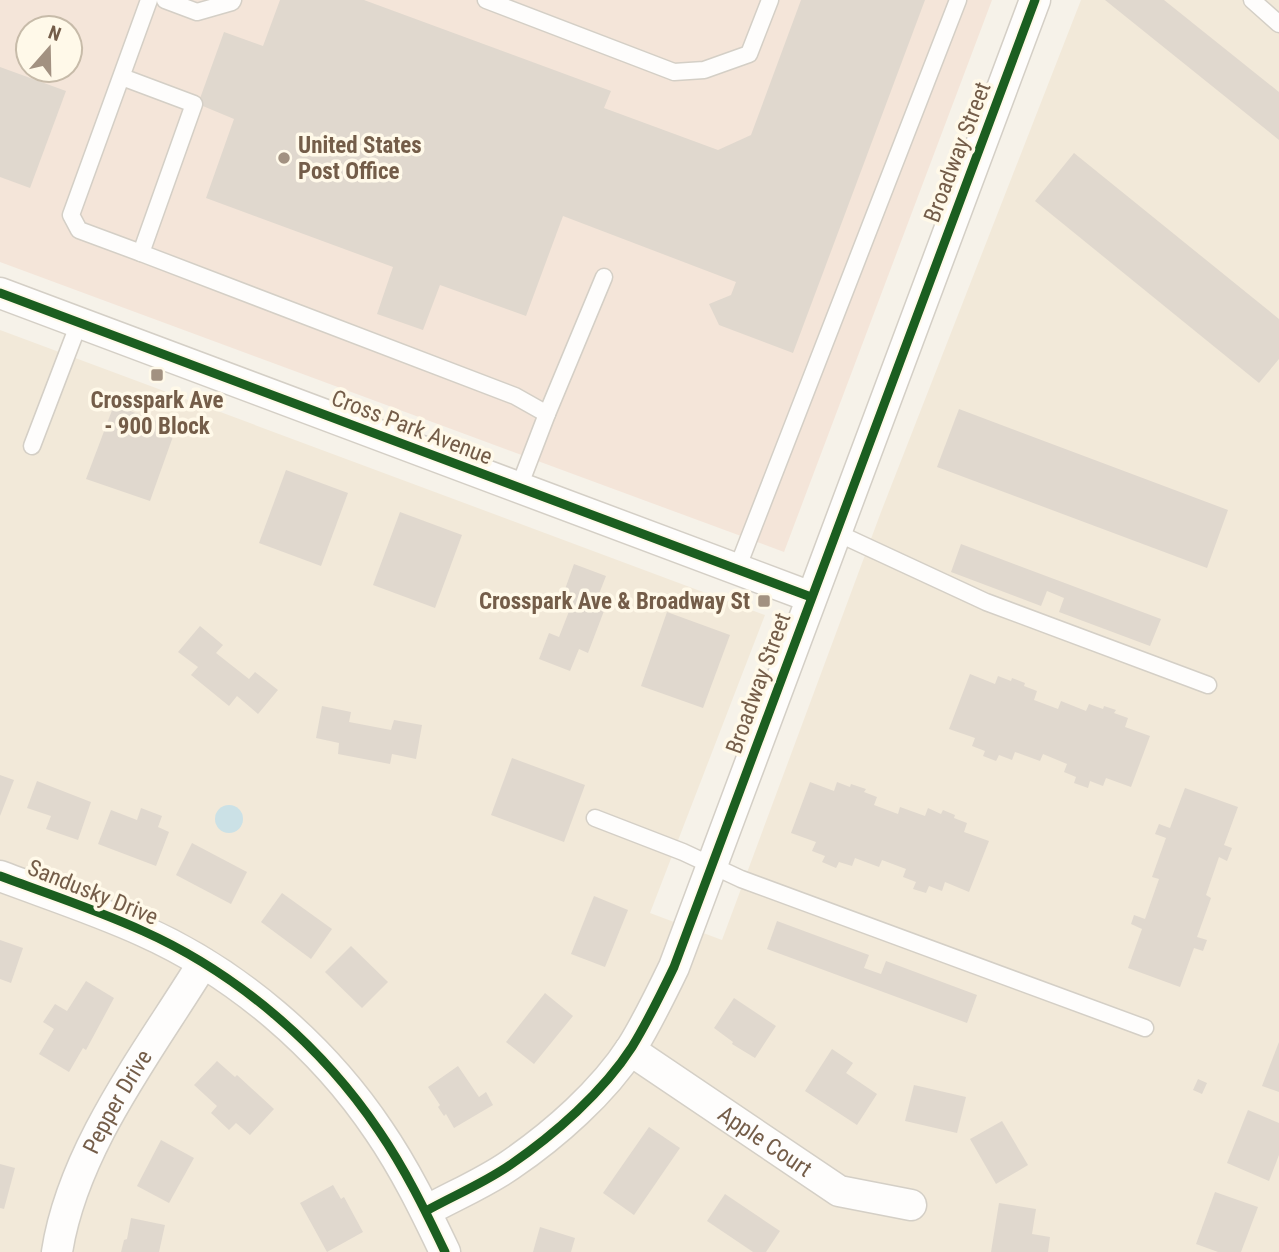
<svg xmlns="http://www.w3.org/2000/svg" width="1279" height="1252" font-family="'Roboto Condensed',sans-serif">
  <rect width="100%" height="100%" fill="#f6f2e9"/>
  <!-- residential -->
  <polygon fill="#f2e9d9" points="1081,0 1279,0 1279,1252 0,1252 0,330 765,615 650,913 722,940 881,512"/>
  <!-- commercial -->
  <path fill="#f4e5d9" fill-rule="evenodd" d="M0 0H992L784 552 0 262ZM28 28H70V70H28Z"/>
  <!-- water -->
  <circle fill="#cbe1e6" cx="229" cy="819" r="14"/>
  <!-- building -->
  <g fill="#e0d8ce">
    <polygon points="280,0 364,0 611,91 604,108 718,150 751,135 801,0 925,0 793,353 719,325 709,304 731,295 736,282 563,216 526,316 440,285 423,330 377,314 393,267 206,198 234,119 198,104 224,32 263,46"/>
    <polygon points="1105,0 1164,0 1279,92 1279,140"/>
    <polygon points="0,67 66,91 30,188 0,177"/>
    <polygon points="1074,153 1279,319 1279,359 1259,383 1035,201"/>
    <polygon points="114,405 176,428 150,501 86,479"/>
    <polygon points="959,409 1228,510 1207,568 937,467"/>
    <polygon points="286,470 348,493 321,566 259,543"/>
    <polygon points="400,512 462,535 435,608 373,585"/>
    <polygon points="961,544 1161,619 1150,646 1059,612 1064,598 1047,591 1041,606 951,572"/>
    <polygon points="574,564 606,576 597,599 607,603 588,653 579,649 570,671 539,659 549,633 559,637 575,596 564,592"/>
    <polygon points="667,612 730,635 703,708 641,686"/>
    <polygon points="200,626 223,645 216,653 249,679 255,672 278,690 258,714 237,696 229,706 191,675 198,667 178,652"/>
    <polygon points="970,674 995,684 998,676 1011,681 1012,678 1025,683 1024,686 1037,691 1034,700 1058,709 1061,701 1086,711 1089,704 1103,709 1104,706 1116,710 1114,713 1128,718 1125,727 1150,736 1131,787 1106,778 1103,786 1090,781 1088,788 1074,783 1076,777 1064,772 1067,764 1043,754 1040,761 1015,752 1012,760 999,755 996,761 983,756 985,751 972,746 975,738 949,729"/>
    <polygon points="322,706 351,712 349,722 391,730 394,720 422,725 416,759 392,754 390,764 338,754 339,743 316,738"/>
    <polygon points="512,758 585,785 564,842 491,815"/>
    <polygon points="0,775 14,780 0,816"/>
    <polygon points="37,781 91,802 78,840 46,829 51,816 27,808"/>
    <polygon points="810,782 834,791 837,782 850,787 851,784 866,789 864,792 877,797 874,805 898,814 900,807 925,816 928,808 941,814 943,810 955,815 954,818 967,823 964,832 989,841 969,892 945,882 942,891 929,886 926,893 913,889 916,882 903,877 906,869 882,860 879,867 855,858 852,866 839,862 836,868 822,862 825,856 812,851 816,842 791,833"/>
    <polygon points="1185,788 1238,807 1224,845 1232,848 1227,861 1219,857 1206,895 1211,898 1197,937 1207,940 1203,951 1194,948 1180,987 1128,968 1142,929 1131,924 1134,915 1145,919 1159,879 1152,877 1166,838 1155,834 1159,824 1170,828"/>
    <polygon points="141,808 162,816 158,827 169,832 156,866 98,844 111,810 137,820"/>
    <polygon points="192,843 247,872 231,904 176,875"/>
    <polygon points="282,893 332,929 311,959 261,922"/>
    <polygon points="594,896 628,910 605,967 571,954"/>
    <polygon points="777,921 869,955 864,968 881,974 886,961 977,995 967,1023 767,949"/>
    <polygon points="0,940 23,948 11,983 0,979"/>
    <polygon points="351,946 388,982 362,1008 325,972"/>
    <polygon points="86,981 114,998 86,1050 83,1048 69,1072 39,1054 54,1029 43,1022 55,1004 67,1011"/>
    <polygon points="545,993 573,1016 534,1064 506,1042"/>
    <polygon points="734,998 776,1026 755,1058 732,1044 733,1042 714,1028"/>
    <polygon points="1279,1042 1279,1092 1262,1086"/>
    <polygon points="832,1049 853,1063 846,1073 877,1094 857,1125 805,1091"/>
    <polygon points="217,1061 235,1077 237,1075 274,1109 250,1135 236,1123 229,1130 211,1113 217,1106 194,1085"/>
    <polygon points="458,1066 479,1097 486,1092 493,1105 454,1128 446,1114 444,1116 438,1107 440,1105 428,1087"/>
    <polygon points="1198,1079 1207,1083 1202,1094 1193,1090"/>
    <polygon points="914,1085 966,1097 957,1133 905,1121"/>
    <polygon points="1248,1110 1279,1123 1279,1155 1269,1181 1227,1163"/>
    <polygon points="1002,1121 1028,1165 996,1184 970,1139"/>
    <polygon points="649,1127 680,1148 634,1215 603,1193"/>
    <polygon points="161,1140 194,1158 169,1203 137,1186"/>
    <polygon points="0,1164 15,1168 4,1209 0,1208"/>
    <polygon points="333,1185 341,1199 344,1197 363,1232 327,1252 300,1203"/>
    <polygon points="1215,1192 1258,1207 1241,1252 1218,1252 1196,1244"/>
    <polygon points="725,1194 780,1231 766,1252 753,1252 707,1221"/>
    <polygon points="999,1203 1036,1209 1032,1234 1050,1237 1048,1252 991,1252"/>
    <polygon points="131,1218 165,1225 159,1252 121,1252 124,1240 127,1239"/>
    <polygon points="540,1227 575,1238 571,1252 533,1252"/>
  </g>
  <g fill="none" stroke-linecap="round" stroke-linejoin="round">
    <defs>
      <g id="lane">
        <polyline points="165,0 197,12 232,2 233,0"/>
        <polyline points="486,0 674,72 704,70 749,54 770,0"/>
        <polyline points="1252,0 1279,24"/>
        <polyline points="122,77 194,104 141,253 79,230 71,215 149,0"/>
        <polyline points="141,253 515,396 547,414 519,487"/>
        <polyline points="547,414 604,277"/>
        <polyline points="32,446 79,323"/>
        <polyline points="835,532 986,602 1208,685"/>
        <polyline points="737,569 958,0"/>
        <polyline points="595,818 683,852 741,879 1145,1028"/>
      </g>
      <g id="street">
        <polyline points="0,293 811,597"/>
        <path d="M0 876C48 894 97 910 143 931 237 973 322 1046 379 1131 405 1169 425 1210 445 1252"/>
        <path id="s1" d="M630 1050 839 1191 911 1205"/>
        <path d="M426 1211C453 1196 484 1183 510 1165 554 1135 603 1092 632 1047 648 1021 661 994 674 967L1035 0"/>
        <path id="s2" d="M57 1252C73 1148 149 1051 203 963"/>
      </g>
    </defs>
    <!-- lane casing -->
    <use href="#lane" stroke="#d4cfc6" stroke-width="19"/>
    <!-- street casing -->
    <use href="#street" stroke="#d4cfc6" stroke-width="33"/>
    <!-- lane -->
    <use href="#lane" stroke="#fefdfc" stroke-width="16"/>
    <!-- street -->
    <use href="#street" stroke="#fefdfc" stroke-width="30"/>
    <defs>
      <g id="cycleway">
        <polyline points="0,293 811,597"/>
        <path d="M0 876C48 894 97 910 143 931 237 973 322 1046 379 1131 405 1169 425 1210 445 1252"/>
        <path d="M426 1211C453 1196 484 1183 510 1165 554 1135 603 1092 632 1047 648 1021 661 994 674 967L1035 0"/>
      </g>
    </defs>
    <!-- cycleway casing -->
    <use href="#cycleway" stroke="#fff9e9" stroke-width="13"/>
    <!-- cycleway -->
    <use href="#cycleway" stroke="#1b5e20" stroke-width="9"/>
  </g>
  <!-- markers -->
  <g fill="#a29181" stroke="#fff9e9" stroke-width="2.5">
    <circle cx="284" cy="158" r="7"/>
    <rect x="150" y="368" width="14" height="14" rx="3.5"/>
    <rect x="757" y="594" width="14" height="14" rx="3.5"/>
  </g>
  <g text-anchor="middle" stroke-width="7" stroke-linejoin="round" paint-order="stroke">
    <!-- poi labels -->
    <g font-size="23" font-weight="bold" fill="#745d49" stroke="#fff9e9" text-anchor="start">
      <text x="298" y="153">United States<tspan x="298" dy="26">Post Office</tspan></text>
      <text x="157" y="408" text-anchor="middle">Crosspark Ave<tspan x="157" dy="26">- 900 Block</tspan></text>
      <text x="750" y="609" text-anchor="end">Crosspark Ave &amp; Broadway St</text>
    </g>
    <!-- street labels -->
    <g font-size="23" fill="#745d49" stroke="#fff9e9">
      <text transform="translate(957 152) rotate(-69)" y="8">Broadway Street</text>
      <text transform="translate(412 427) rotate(21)" y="8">Cross Park Avenue</text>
      <text transform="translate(758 683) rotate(-70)" y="8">Broadway Street</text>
      <text transform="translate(93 892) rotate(22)" y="8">Sandusky Drive</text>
      <text dy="8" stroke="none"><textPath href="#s2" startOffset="163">Pepper Drive</textPath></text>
      <text dy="8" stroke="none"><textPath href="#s1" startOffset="163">Apple Court</textPath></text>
    </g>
  </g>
  <!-- north arrow -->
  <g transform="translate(49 49) rotate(20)"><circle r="33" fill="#fff9e9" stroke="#c7bba9" stroke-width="2"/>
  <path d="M0-5L12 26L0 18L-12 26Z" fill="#a29181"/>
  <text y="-10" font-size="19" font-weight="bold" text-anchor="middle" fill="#745d49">N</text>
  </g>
</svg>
